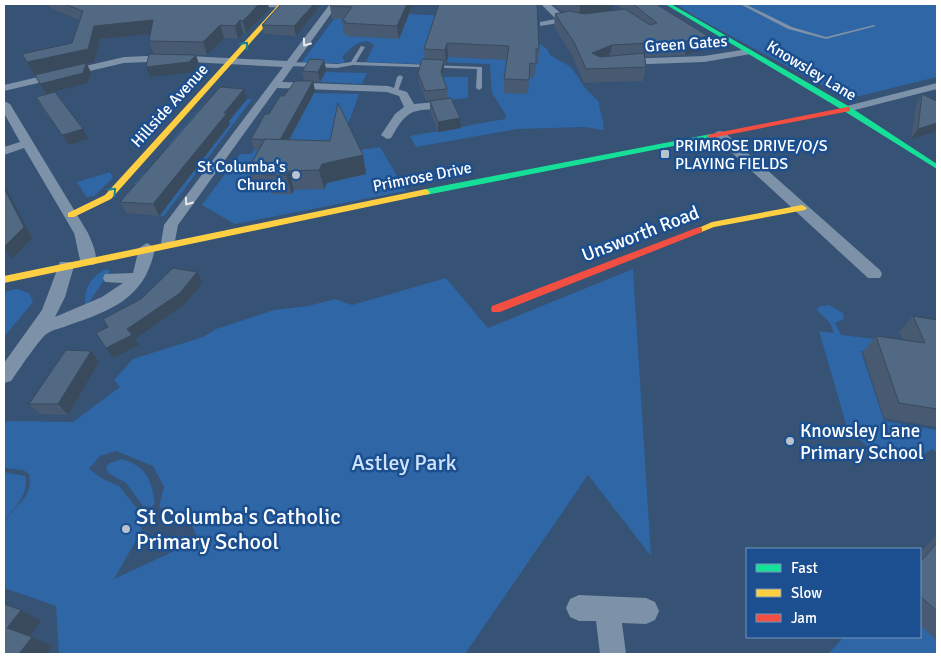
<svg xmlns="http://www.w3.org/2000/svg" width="941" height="658" font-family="Signika,sans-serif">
  <rect width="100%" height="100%" fill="#365274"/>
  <!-- green -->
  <g fill="#2f66a5" fill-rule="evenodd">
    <polygon points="676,4 937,4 937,77 847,99 696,17"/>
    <path d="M387 13 449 16 533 39 547 49 550 55 571 67 586 89 599 102C599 112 605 121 603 130L584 127 517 129 416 147 410 136 505 119 506 115 492 93 490 64 433 62 432 40 422 63 419 64 366 62 374 45C362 35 350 49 342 57L345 61 343 63H301L334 19Z"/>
    <polygon points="326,72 367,73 362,84 320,82"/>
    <polygon points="442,77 468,77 468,98 448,100"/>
    <polygon points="313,93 359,94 348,124 344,124 353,151 380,147 406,191 235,224 202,205 240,154 251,154 254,150 283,151"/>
    <polygon points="247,99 252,99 164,216 160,216 170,202 131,199 143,184 134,184 145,172 191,175 200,163 186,146 168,145 203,105 240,107"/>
    <polygon points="110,172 113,178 94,196 86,197 77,182"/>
    <path d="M107 269 110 271 90 301 85 305C83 289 92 275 107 269Z"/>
    <path d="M633 269 651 556 588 475 465 654H59L56 606 4 588C4 576 1 534 4 525 9 507 35 500 29 474L23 470 4 468V425L7 421 73 422 120 387 114 380 133 359 203 337 216 329 274 310 308 306 335 299 352 305 446 278 488 328ZM116 451 153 466 164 487 159 507C183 512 190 515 198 540L114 579 142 530 139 511 119 486 103 479 89 469 100 456Z"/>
    <polygon points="17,289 29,293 33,302 4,337 4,292"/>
    <polygon points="829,305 843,313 844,319 835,323 841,335 902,342 908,358 861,351 884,421 937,430 937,453 933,449 920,456 905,453 894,446 879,451 869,447 848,431 819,331 834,333 830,323 816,309 821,306"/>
    <path d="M122 459C147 467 151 479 155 503L152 507 143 506 126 483 108 473 106 467 110 463Z"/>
    <path d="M4 472 25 476C31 493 13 509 4 521Z"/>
    <polygon points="920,625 937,640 937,654 828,654 844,637 920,637"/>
  </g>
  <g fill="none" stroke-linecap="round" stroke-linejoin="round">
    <!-- lane -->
    <g fill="#7d92a8" fill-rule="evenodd">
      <polygon points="740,4 745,4 792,27 826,37 874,25 876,26 826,39 788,29"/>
      <polygon points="361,46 365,47 356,62 482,67 482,88 479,90 476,88 477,69 353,65 337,68 290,66 287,64 290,62 337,64 351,62"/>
      <polygon points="400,75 403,77 398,91 393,92 397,77"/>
    </g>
    <!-- street -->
    <g fill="#7d92a8" fill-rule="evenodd">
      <polygon points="259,4 303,4 304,5 300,8 263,7"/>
      <path d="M330 4H338L282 82 388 86 407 92 414 104 448 101 454 104C443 114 421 105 408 115 400 121 396 130 391 138L387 139 381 135 395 114 404 107 399 96 387 92 277 88 178 225 174 246 169 248 161 243 164 225 283 67 170 61 124 63 4 91V85L124 57 170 55 287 61Z"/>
      <polygon points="541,4 550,4 565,17 580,22 576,25 565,22 540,26 540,22 556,19"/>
      <polygon points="748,49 751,50 751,54 704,62 622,65 617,62 622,59 704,56"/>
      <polygon points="937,83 937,89 847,112 841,109 843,107"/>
      <path d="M4 101 10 104 88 233C92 243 99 255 94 265H82C78 256 77 243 74 233L24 148 4 155V147L20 142 4 113Z"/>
      <polygon points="720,131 724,132 880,270 882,274 880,278 868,278 716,138 714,135 716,132"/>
      <path d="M147 243 155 248C146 297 113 310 69 325 63 328 54 329 48 333 41 336 17 373 11 381L4 383V363L42 310 60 262H72L74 266 65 297 55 317 102 297 123 283 105 282 103 278 105 274 133 273 139 248Z"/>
      <polygon points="579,595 646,598 655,602 659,611 655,620 646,624 622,623 626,654 600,654 596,621 579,621 570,617 566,608 570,599"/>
    </g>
    <!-- fast -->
    <g fill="#16e098" fill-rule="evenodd">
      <polygon points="665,4 671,4 850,107 937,164 937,169 844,111"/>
      <polygon points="711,134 714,134 714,138 426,195 422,192 426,189"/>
    </g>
    <!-- slow -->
    <g fill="#ffcf43" fill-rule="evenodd">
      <polygon points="279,4 285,4 111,199 74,217 68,217 68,213 105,195"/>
      <polygon points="426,189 430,192 429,194 4,283 4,276"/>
      <polygon points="802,205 807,208 805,210 714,227 699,233 694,230 712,222"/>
    </g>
    <!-- jam -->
    <g fill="#f24e42" fill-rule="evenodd">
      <polygon points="847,107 850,107 850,111 711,138 707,136 711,134"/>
      <polygon points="699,227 702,228 702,232 500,312 492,312 491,309 492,306"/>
    </g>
  </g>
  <!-- wall -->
  <g fill="#475a72">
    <polygon points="49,4 98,4 98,5 101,4 99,4 268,4 269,9 246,33 243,33 238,39 224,38 207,55 154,54 149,41 150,33 100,39 94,62 87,64 91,73 88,83 46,94 22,54 72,43 80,20 52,9"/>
    <polygon points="281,4 316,4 317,10 296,36 264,34 262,25"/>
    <polygon points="331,4 413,4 399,39 346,36 346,34 344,34 342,21 344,19 332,19 330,6"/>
    <polygon points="439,4 539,49 538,63 536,63 534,78 529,77 528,94 504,93 504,79 507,60 448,57 446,64 444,64 444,70 443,77 447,89 448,98 460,118 461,128 438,132 430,111 430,101 435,100 426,101 419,83 418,73 425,60 424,49"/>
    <polygon points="551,4 614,4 613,11 622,9 616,4 656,4 704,50 685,55 645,57 645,59 646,67 643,81 584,83 572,55 554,27 555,14 564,12"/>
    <polygon points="324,60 326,69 320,82 313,81 315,91 289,140 363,155 366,174 327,183 324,189 294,190 292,194 271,194 270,189 254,188 248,169 259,150 254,150 251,139 269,114 284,96 304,81 302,71"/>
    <polygon points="922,94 937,101 911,139 916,104"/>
    <polygon points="36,97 88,139 69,145 42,108"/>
    <polygon points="247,99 229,121 230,124 159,216 126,213 120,202"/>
    <polygon points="913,316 937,320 937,427 884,418 863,352 876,336 903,340 899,332"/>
    <polygon points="99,362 68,415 40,414 29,404"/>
    <polygon points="937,534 937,640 920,625 920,553"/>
  </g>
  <!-- shaded-wall -->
  <g fill="#394a5c">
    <polygon points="259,4 268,4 269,9 246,33 243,21"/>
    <polygon points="314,4 316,4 317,10 296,36 294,26"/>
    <polygon points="407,4 413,4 399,39 397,26"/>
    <polygon points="589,4 614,4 613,14 579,17 580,5"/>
    <polygon points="153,20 158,33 100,39 94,62 87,64 91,73 88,83 46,94 40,84 86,64 35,76 27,62 88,49 94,26"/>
    <polygon points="240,20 243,33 238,39 235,26"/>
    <polygon points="220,25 224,38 207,55 203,42"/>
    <polygon points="708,36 704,50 685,55 689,41"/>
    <polygon points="447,43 448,57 446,64 445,50"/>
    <polygon points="612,45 609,58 590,66 592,53"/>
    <polygon points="196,55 199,64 193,72 150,77 146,67"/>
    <polygon points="324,60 326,69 320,82 318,72"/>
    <polygon points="444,60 444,70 441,82 441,72"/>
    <polygon points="313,81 315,91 283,151 280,140"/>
    <polygon points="244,89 247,99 229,121 230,124 159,216 153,204 224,113"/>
    <polygon points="460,118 461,128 438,132 438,122"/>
    <polygon points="937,123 937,131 911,139 918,129"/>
    <polygon points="83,129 88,139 69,145 62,135"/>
    <polygon points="363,155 366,174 327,183 324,189 319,170 322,164"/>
    <polygon points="289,171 294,190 292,194 286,175"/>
    <polygon points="4,184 32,238 12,259 4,248"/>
    <polygon points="197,272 202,283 186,303 135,339 139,345 114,358 106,348 127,329"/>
    <polygon points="91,351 99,362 68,415 58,404"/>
    <polygon points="21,610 41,621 29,637 7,628"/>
    <polygon points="32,637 52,646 46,654 19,654"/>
  </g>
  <!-- building -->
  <g fill="#526984" stroke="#394a5c">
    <polygon points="64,4 97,4 97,5 104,4 259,4 243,21 240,20 235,26 220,25 203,42 149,41 153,20 94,26 88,49 27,62 22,54 72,43 83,11"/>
    <polygon points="281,4 314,4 294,26 262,25"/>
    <polygon points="331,4 407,4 397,26 344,23 346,21 342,21 352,7 330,6"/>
    <polygon points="439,4 537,4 539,49 536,49 536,64 530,63 529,80 504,79 509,46 447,43 445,50 424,49"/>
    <polygon points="633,4 656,4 708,36 689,41 612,45 592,53 600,57 646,53 644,53 646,67 586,69 574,42 555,14 569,11 584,14 625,9 650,25 657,23"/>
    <polygon points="149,54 196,55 189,62 146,67"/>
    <polygon points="310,59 324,60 318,72 302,71"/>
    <polygon points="422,59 444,60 441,72 447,89 425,91 418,73"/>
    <polygon points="86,63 83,73 40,84 35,75"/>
    <polygon points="295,81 313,81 280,140 251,139 265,114 269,114 280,96 284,96"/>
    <polygon points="220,87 244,89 224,113 227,113 153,204 120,202"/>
    <polygon points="55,92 83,129 62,135 36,97"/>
    <polygon points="922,94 937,101 937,123 918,129"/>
    <polygon points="451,98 460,118 438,122 430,101"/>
    <polygon points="338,103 363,155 322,164 319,170 289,171 286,175 265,175 268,170 248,169 265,139 330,141"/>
    <polygon points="4,188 24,227 4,247"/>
    <polygon points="173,268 197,272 180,293 127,329 132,335 106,348 96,333 108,327 103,319 141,299"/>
    <polygon points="913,316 937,320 937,409 899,403 876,336 925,343"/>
    <polygon points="66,350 91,351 58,404 29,404"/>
    <polygon points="937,543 937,611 920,596 920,562"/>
    <polygon points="4,604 21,610 7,628 32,637 19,654 4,654"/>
  </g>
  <!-- one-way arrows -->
  <defs><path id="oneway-chevron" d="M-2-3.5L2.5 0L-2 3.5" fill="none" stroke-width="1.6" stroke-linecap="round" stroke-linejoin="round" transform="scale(1.25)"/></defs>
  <g stroke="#e5e9ee">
    <use href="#oneway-chevron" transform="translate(306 43) rotate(126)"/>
    <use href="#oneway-chevron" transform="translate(188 202) rotate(126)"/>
  </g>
  <g stroke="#198292">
    <use href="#oneway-chevron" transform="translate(245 45) rotate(-48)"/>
    <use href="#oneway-chevron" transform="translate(113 191) rotate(-46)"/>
  </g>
  <!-- markers -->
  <g fill="#b9c2ce" stroke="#1b4f8f" stroke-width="2">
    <rect x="660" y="149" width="10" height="10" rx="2.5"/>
    <circle cx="296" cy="175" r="5"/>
    <circle cx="790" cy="441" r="5"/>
    <circle cx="126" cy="529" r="5"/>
  </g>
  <g text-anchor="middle" stroke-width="5" stroke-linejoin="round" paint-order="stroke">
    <!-- far-street labels -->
    <g font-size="16" fill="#fff" stroke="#1b4f8f">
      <text transform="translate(686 43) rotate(-4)" y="6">Green Gates</text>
      <text transform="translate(812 70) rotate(31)" y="6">Knowsley Lane</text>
      <text transform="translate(169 105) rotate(-48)" y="6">Hillside Avenue</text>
      <text transform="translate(422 176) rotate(-11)" y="6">Primrose Drive</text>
    </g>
    <!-- far-poi labels -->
    <g font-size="16" fill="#fff" stroke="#1b4f8f" text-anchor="start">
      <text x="675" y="151">PRIMROSE DRIVE/O/S<tspan x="675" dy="18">PLAYING FIELDS</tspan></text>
      <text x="286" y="172" text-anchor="end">St Columba's<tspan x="286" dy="18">Church</tspan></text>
    </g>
    <!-- street labels -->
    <g font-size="19" fill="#fff" stroke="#1b4f8f">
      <text transform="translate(640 233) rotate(-21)" y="7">Unsworth Road</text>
    </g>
    <!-- poi labels -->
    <g font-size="19" fill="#fff" stroke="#1b4f8f" text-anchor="start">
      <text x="800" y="437">Knowsley Lane<tspan x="800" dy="22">Primary School</tspan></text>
    </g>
    <!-- near-park labels -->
    <g font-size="22" fill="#cfe3fa" stroke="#1b4f8f">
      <text x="404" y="470">Astley Park</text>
    </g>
    <!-- near-poi labels -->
    <g font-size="22" fill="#fff" stroke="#1b4f8f" text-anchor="start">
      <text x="136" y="524">St Columba's Catholic<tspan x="136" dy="25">Primary School</tspan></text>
    </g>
  </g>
  <!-- border -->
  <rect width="941" height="658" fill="none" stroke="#ffffff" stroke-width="10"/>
  <!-- legend -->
  <rect x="746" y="548" width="175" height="90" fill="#1b4f8f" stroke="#7695bc"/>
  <rect x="756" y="564" width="25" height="8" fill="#16e098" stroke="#7695bc"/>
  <text x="791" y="573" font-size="15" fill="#ffffff">Fast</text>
  <rect x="756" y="589" width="25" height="8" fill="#ffcf43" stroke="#7695bc"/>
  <text x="791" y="598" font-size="15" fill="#ffffff">Slow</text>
  <rect x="756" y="614" width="25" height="8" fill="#f24e42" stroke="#7695bc"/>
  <text x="791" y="623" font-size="15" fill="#ffffff">Jam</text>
</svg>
